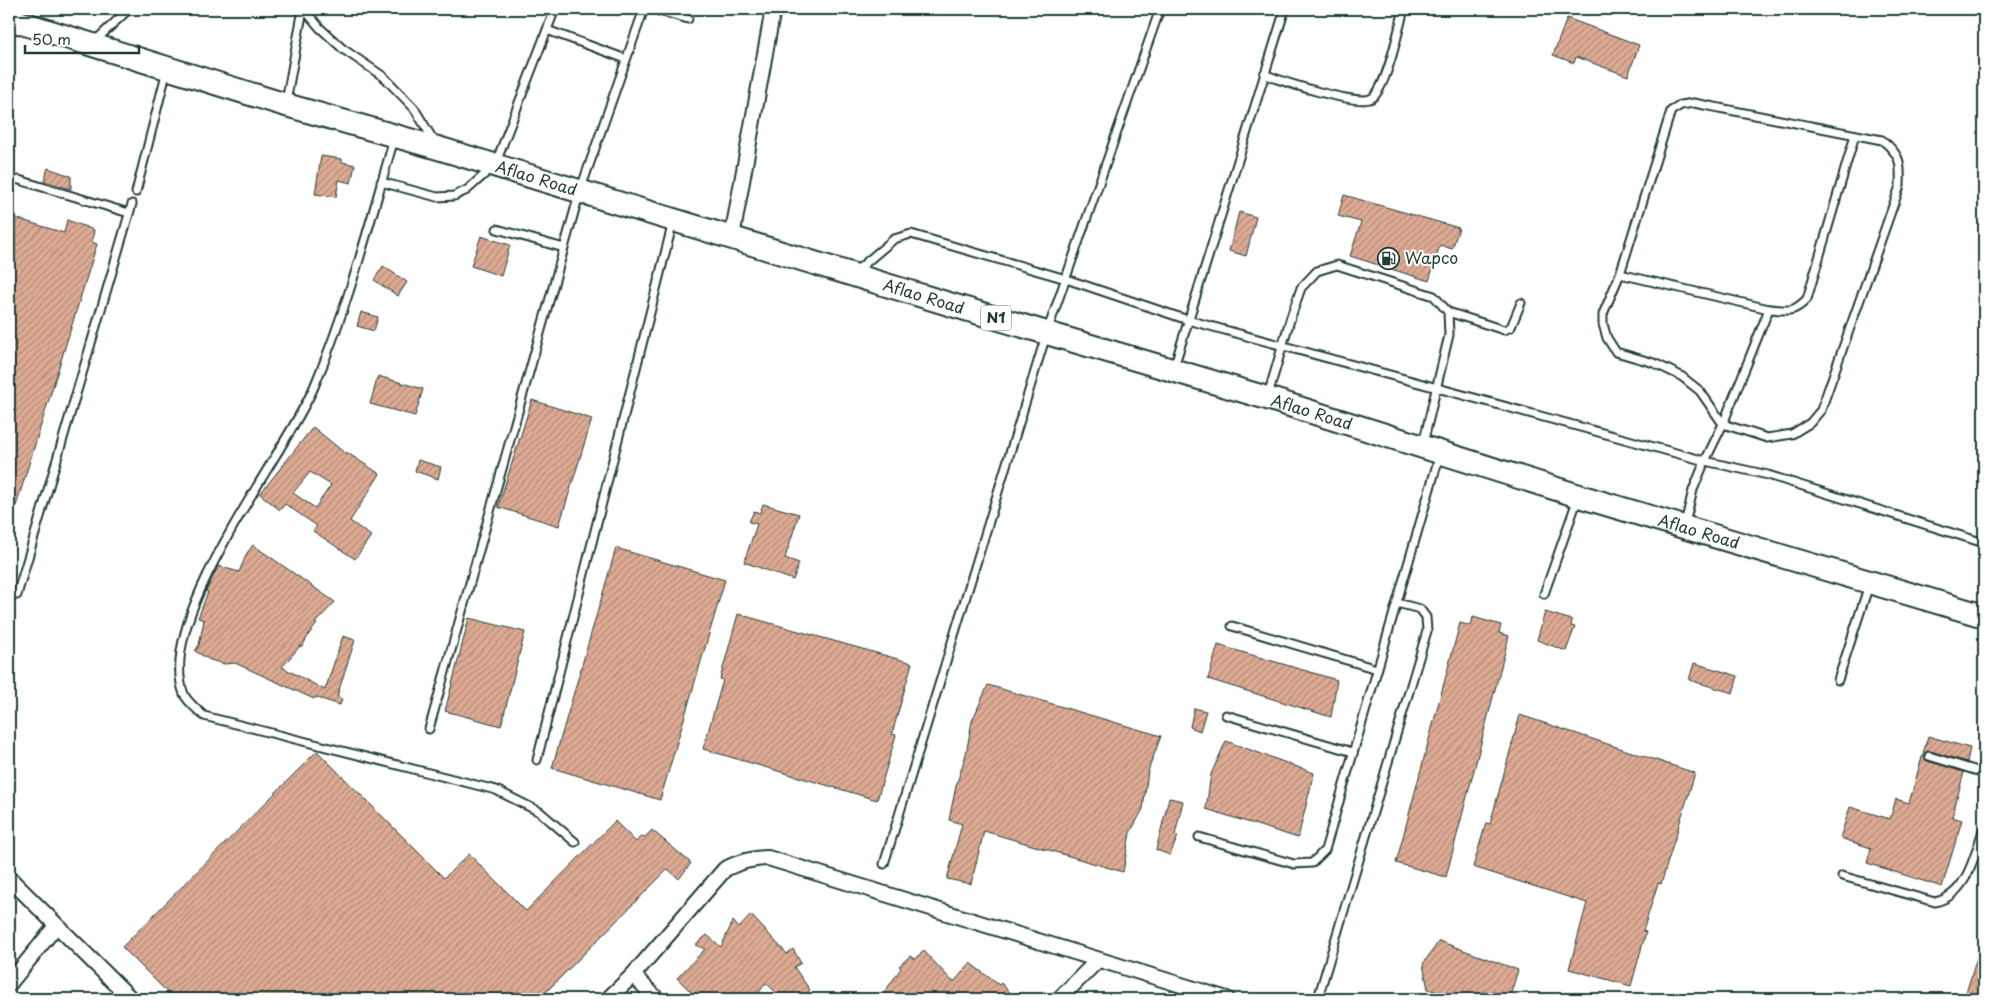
<svg xmlns="http://www.w3.org/2000/svg" width="1993" height="1008" font-family="'Playpen Sans',sans-serif">
  <defs>
    <pattern id="building-hatch" width="6" height="6" patternUnits="userSpaceOnUse" patternTransform="scale(1.25)"><rect width="6" height="6" fill="#deaa93"/><path d="M-1 1l2-2M0 6l6-6M5 7l2-2" fill="none" stroke="#b38c79"/></pattern>
  </defs>
  <rect width="100%" height="100%" fill="#fff"/>
  <filter id="ink" filterUnits="userSpaceOnUse"><feTurbulence type="fractalNoise" baseFrequency=".02" numOctaves="2"/><feDisplacementMap in="SourceGraphic" scale="10" xChannelSelector="R" yChannelSelector="G"/><feConvolveMatrix kernelMatrix="1 2 1 2 8 2 1 2 1" color-interpolation-filters="sRGB"/></filter>
  <g filter="url(#ink)">
    <!-- building -->
    <g fill="url(#building-hatch)" stroke="#1f3d34" fill-rule="evenodd">
      <polygon points="1567,18 1639,45 1628,76 1576,57 1574,63 1553,55"/>
      <polygon points="321,156 342,159 342,162 355,165 351,183 339,180 336,197 315,194"/>
      <polygon points="48,168 71,176 71,189 44,181"/>
      <polygon points="1344,195 1459,228 1452,249 1440,245 1429,281 1350,256 1361,222 1338,216"/>
      <polygon points="1239,212 1256,217 1246,256 1229,251"/>
      <polygon points="9,216 64,233 67,220 94,230 92,242 97,244 12,519 9,518"/>
      <polygon points="481,236 510,245 501,276 471,266"/>
      <polygon points="383,266 407,282 398,296 374,280"/>
      <polygon points="361,312 378,317 374,331 357,326"/>
      <polygon points="378,376 423,389 415,416 370,404"/>
      <polygon points="532,400 592,419 559,526 498,507"/>
      <path d="M313 427 346 454V452L380 474 350 521 371 536 355 559 313 531 317 526 285 504 280 510 260 494ZM310 472 331 485 315 508 293 493Z"/>
      <polygon points="418,460 441,467 438,479 415,471"/>
      <polygon points="763,504 799,514 785,558 799,563 793,580 744,562 757,524 749,522 754,511 760,513"/>
      <polygon points="253,545 335,602 315,623 317,624 309,634 302,647 300,646 282,667 325,690 343,636 355,640 337,696 342,699 340,705 315,697 314,699 235,663 225,664 210,660 195,651 199,645 204,620 198,618 208,592 206,591 209,585 218,566 239,572 247,553"/>
      <polygon points="616,548 725,580 660,800 552,768"/>
      <polygon points="1545,612 1572,620 1571,626 1575,627 1566,651 1537,640"/>
      <polygon points="738,614 912,663 892,734 896,735 877,800 703,749 723,680 720,679"/>
      <polygon points="1473,617 1501,625 1499,633 1509,636 1446,877 1396,863 1460,623 1471,626"/>
      <polygon points="469,618 525,632 501,726 445,711"/>
      <polygon points="1218,645 1337,680 1331,717 1208,679"/>
      <polygon points="1694,663 1738,676 1733,693 1689,680"/>
      <polygon points="988,685 1161,736 1148,771 1143,809 1130,833 1123,872 984,831 971,884 947,879 962,824 949,820 956,786 966,754 972,721"/>
      <polygon points="1194,708 1206,711 1200,731 1190,727"/>
      <polygon points="1520,715 1695,773 1661,884 1658,883 1643,931 1646,932 1631,986 1569,969 1587,903 1473,867 1486,823 1490,824"/>
      <polygon points="1928,736 1970,748 1967,762 1930,751 1926,752 1924,755 1927,761 1964,772 1952,817 1962,820 1942,887 1867,863 1871,848 1840,838 1850,807 1890,819 1896,799 1909,803"/>
      <polygon points="1226,741 1314,773 1298,838 1206,809 1211,774"/>
      <polygon points="317,751 444,878 469,854 526,911 615,821 636,842 641,836 645,837 652,830 691,863 679,879 668,869 539,999 174,999 122,947"/>
      <polygon points="1169,798 1183,801 1175,835 1178,836 1170,855 1156,850"/>
      <polygon points="751,915 787,954 793,949 801,963 794,967 810,990 802,998 797,997 795,999 783,999 766,983 754,999 698,999 677,978 705,949 695,945 707,935 721,947 733,921 739,928"/>
      <polygon points="1439,941 1518,970 1509,999 1459,999 1428,989 1423,964"/>
      <polygon points="1981,945 1984,945 1984,999 1964,999"/>
      <polygon points="924,951 952,981 955,981 970,963 999,985 1001,983 1016,999 880,999 901,968 899,966 910,956 914,959"/>
    </g>
    <g fill="none" stroke-linecap="round" stroke-linejoin="round">
      <defs>
        <g id="service">
          <polyline points="304,9 320,28 343,49 384,77 414,108 434,141"/>
          <polyline points="652,9 688,19"/>
          <polyline points="547,30 626,59"/>
          <polyline points="95,41 129,9"/>
          <path d="M1264 74C1281 81 1359 107 1372 98 1387 88 1399 27 1404 9"/>
          <polyline points="286,102 303,9"/>
          <path d="M1694 103 1882 140C1901 155 1901 163 1900 186L1821 410 1810 423 1792 434 1767 438 1723 424 1700 391 1681 376 1654 363 1616 352 1607 338 1603 324V314L1620 274 1671 111 1681 105Z"/>
          <path d="M394 139C370 222 348 307 314 387 283 458 154 619 184 694 187 702 198 710 204 716L496 790 540 812 575 842"/>
          <polyline points="19,180 129,213"/>
          <polyline points="381,182 437,197 454,196 467,190 495,165 555,9"/>
          <polyline points="136,192 167,70"/>
          <polyline points="497,229 564,248"/>
          <polyline points="856,271 894,239 911,234 1066,279 1188,320 1705,461 1768,475 1984,543"/>
          <polyline points="1620,274 1769,309 1723,424 1705,461 1693,490 1685,524"/>
          <path d="M1769 309C1788 310 1792 314 1807 299L1855 135"/>
          <polyline points="1448,312 1504,330 1511,327 1521,303"/>
          <polyline points="1174,367 1285,9"/>
          <polyline points="1268,395 1290,320 1301,288 1317,271 1337,265 1434,296 1448,312 1449,335 1423,444"/>
          <polyline points="1544,594 1578,498"/>
          <polyline points="17,595 132,204"/>
          <polyline points="1232,626 1377,669"/>
          <polyline points="1838,680 1869,585"/>
          <polyline points="1226,715 1353,752"/>
          <polyline points="429,729 580,191 644,9"/>
          <polyline points="1929,756 1984,773"/>
          <polyline points="537,760 673,222"/>
          <polyline points="1199,837 1294,864 1312,863 1325,850 1440,454"/>
          <polyline points="884,864 1047,332 1160,9"/>
          <path d="M1842 876 1935 902C1968 895 1974 855 1984 828"/>
          <polyline points="1318,998 1427,631 1426,617 1420,609 1397,603"/>
        </g>
        <g id="minor">
          <polyline points="732,237 773,9"/>
          <polyline points="9,878 131,999"/>
          <polyline points="633,975 657,999"/>
          <polyline points="9,984 56,926"/>
          <path d="M608 999 633 975 725 869C739 862 752 858 768 858L1227 999"/>
          <polyline points="1059,999 1098,960"/>
        </g>
        <g id="trunk">
          <path id="s1" d="M9 19 286 105 438 148 952 305 1267 398 1579 496 1984 616"/>
        </g>
      </defs>
      <!-- service casing -->
      <use href="#service" stroke="#1f3d34" stroke-width="11"/>
      <!-- minor casing -->
      <use href="#minor" stroke="#1f3d34" stroke-width="18"/>
      <!-- trunk casing -->
      <use href="#trunk" stroke="#1f3d34" stroke-width="26"/>
      <!-- service -->
      <use href="#service" stroke="#fff" stroke-width="7"/>
      <!-- minor -->
      <use href="#minor" stroke="#fff" stroke-width="14"/>
      <!-- trunk -->
      <use href="#trunk" stroke="#fff" stroke-width="22"/>
    </g>
  </g>
  <!-- icons -->
  <defs>
    <symbol id="fuel-ring" viewBox="-11 -11 22 22"><circle r="9.5" fill="#fff" stroke="#1f3d34" stroke-width="1.5"/><path d="M-5.5-6h7V0h2V4h1.3V-2.5L3-4.5l.8-.8L6-3V5H2.5V1h-1V6h-7ZM-4.2-4.7v3.2H.2V-4.7Z" fill="#1f3d34"/></symbol>
  </defs>
  <g fill-rule="evenodd">
    <use href="#fuel-ring" x="1376" y="246" width="25" height="25"/>
  </g>
  <g text-anchor="middle" stroke-width="4" stroke-linejoin="round" paint-order="stroke">
    <!-- shield labels -->
    <rect fill="#fff" stroke="#627771" stroke-width="1" x="981" y="305.5" width="30" height="25" rx="4"/>
    <g font-size="15" font-weight="bold" fill="#1f3d34">
      <text x="996" y="323">N1</text>
    </g>
    <!-- street labels -->
    <g font-size="16" fill="#1f3d34" stroke="#fff">
      <text dy="6" stroke="none"><textPath href="#s1" startOffset="551">Aflao Road</textPath></text>
      <text dy="6" stroke="none"><textPath href="#s1" startOffset="956">Aflao Road</textPath></text>
      <text dy="6" stroke="none"><textPath href="#s1" startOffset="1361">Aflao Road</textPath></text>
      <text dy="6" stroke="none"><textPath href="#s1" startOffset="1766">Aflao Road</textPath></text>
    </g>
    <!-- poi labels -->
    <g font-size="16" fill="#1f3d34" stroke="#fff" text-anchor="start">
      <text x="1405" y="264">Wapco</text>
    </g>
  </g>
  <!-- margin -->
  <rect width="1993" height="1008" fill="none" stroke="#fff" stroke-width="30"/>
  <rect x="15" y="15" width="1963" height="978" fill="none" stroke="#1f3d34" stroke-width="2" filter="url(#ink)"/>
  <!-- scale -->
  <path d="M25 45v8h114v-8" fill="none" stroke="#1f3d34" stroke-width="2.5"/>
  <text x="32" y="45" font-size="15" fill="#1f3d34" stroke="#ffffff" stroke-width="4" paint-order="stroke">50 m</text>
</svg>
